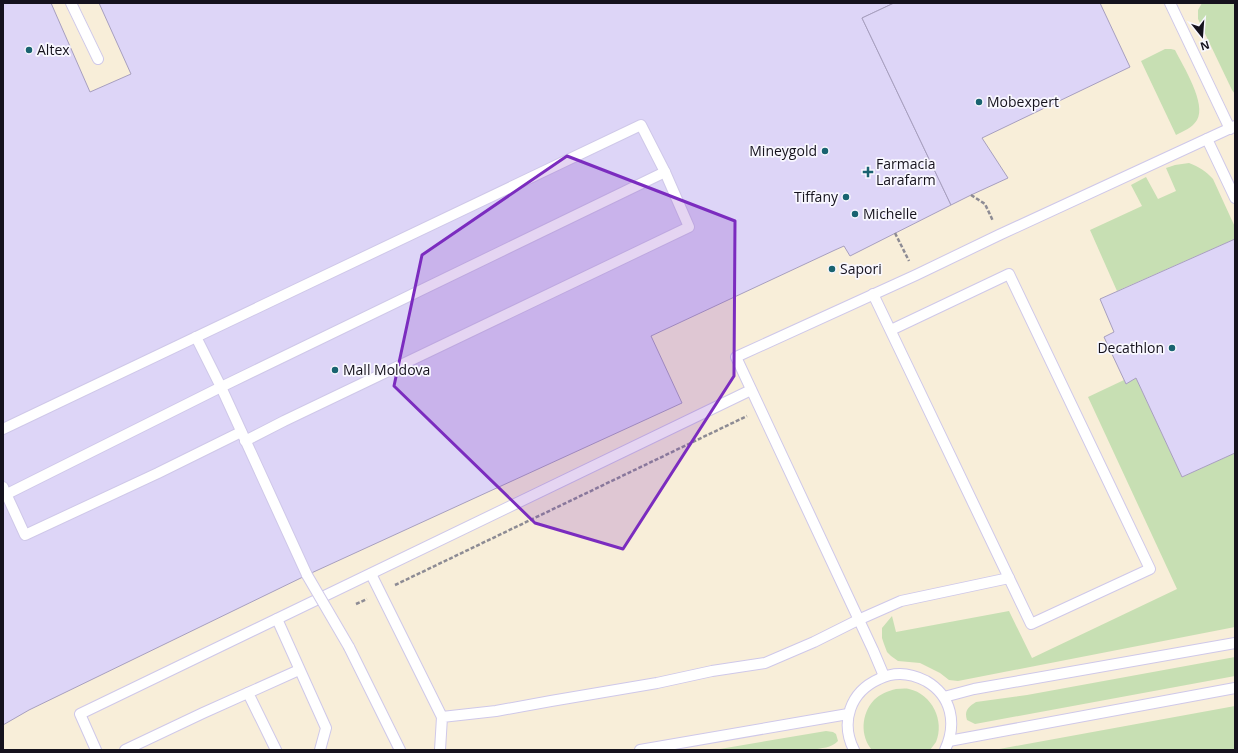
<svg xmlns="http://www.w3.org/2000/svg" width="1238" height="753" font-family="'Open Sans',sans-serif">
  <rect width="100%" height="100%" fill="#f9f8ff"/>
  <!-- commercial -->
  <rect fill="#f8eed9" x="3" y="3" width="1232" height="747"/>
  <!-- green -->
  <g fill="#c7dfb3">
    <polygon points="1202,3 1234,3 1235,5 1235,94 1232,90 1198,19 1198,10"/>
    <path d="M1165 49H1171L1175 50C1183 66 1207 104 1197 120 1192 128 1184 131 1176 135L1141 61Z"/>
    <path d="M1189 163C1199 167 1206 171 1213 179L1235 227V239L1117 291 1090 230 1142 206 1131 185 1146 177 1158 199 1176 191 1166 168 1175 165Z"/>
    <polygon points="1136,378 1182,477 1235,453 1235,627 958,681 949,680 940,673 920,663 898,661 891,656 887,652 884,644 882,638 882,628 892,616 896,632 1009,611 1032,658 1177,589 1088,397 1124,380 1126,384"/>
    <path d="M1235 657V676L975 724 967 720C964 711 968 707 976 702L1027 695Z"/>
    <path d="M896 689C900 689 905 688 909 689 932 694 945 721 936 742 934 745 932 747 930 750H872C860 736 861 714 874 700 880 694 888 691 896 689Z"/>
    <polygon points="1235,706 1235,750 994,750"/>
    <path d="M826 731 833 732 836 734 838 741C832 748 821 748 812 750H714Z"/>
  </g>
  <!-- building -->
  <g fill="#ddd5f7" stroke="#a79fbf">
    <polygon points="3,3 51,3 90,92 131,74 99,3 894,3 862,18 951,205 850,256 844,246 835,250 651,336 682,403 307,575 29,710 3,725"/>
    <polygon points="894,3 1100,3 1130,67 982,138 1008,178 971,195 951,205 862,18"/>
    <polygon points="1235,239 1235,453 1182,477 1136,378 1126,384 1104,337 1114,332 1100,299"/>
  </g>
  <g fill="none" stroke-linecap="round" stroke-linejoin="round">
    <defs>
      <g id="service">
        <polyline points="71,3 98,59"/>
        <polyline points="1170,3 1230,129"/>
        <polyline points="1207,139 1235,198"/>
        <polyline points="873,294 1031,624 1150,569 1009,274 891,330"/>
        <polyline points="196,337 221,387 307,575"/>
        <polyline points="3,429 641,125 665,172 689,227 284,421 245,441"/>
        <polyline points="3,487 25,535 158,473 241,432"/>
        <polyline points="7,494 221,387 665,172"/>
        <polyline points="371,574 442,717"/>
        <polyline points="277,619 326,728 320,750"/>
        <polyline points="349,647 400,750"/>
        <polyline points="884,676 873,650 736,357 916,275 999,235 1235,126"/>
        <polyline points="248,693 276,750"/>
        <polyline points="944,697 974,689 1235,643"/>
        <polyline points="949,741 1235,688"/>
        <polyline points="96,750 80,714 751,390"/>
        <polyline points="125,750 203,713 299,670"/>
        <polyline points="440,750 442,717 496,711 551,701 657,683 712,671 765,663 814,642 858,620 901,601 1009,578"/>
        <polyline points="640,750 848,714"/>
        <path d="M854 750C840 722 850 692 879 679 885 676 893 674 900 674 909 674 918 677 926 681 952 696 957 724 945 750"/>
      </g>
    </defs>
    <!-- service casing -->
    <use href="#service" stroke="#cfc8e9" stroke-width="12"/>
    <!-- path -->
    <g stroke="#8d8b94" stroke-width="2.5" stroke-dasharray="4 2" stroke-linecap="butt">
      <polyline points="971,195 985,204 993,221"/>
      <polyline points="895,233 909,261"/>
      <polyline points="395,585 747,416"/>
      <polyline points="356,604 367,599"/>
    </g>
    <!-- service -->
    <use href="#service" stroke="#fff" stroke-width="10"/>
    <defs>
      <polyline id="service-bridge" points="307,575 349,647"/>
    </defs>
    <!-- service-bridge casing -->
    <use href="#service-bridge" stroke="#cfc8e9" stroke-width="12" stroke-linecap="butt"/>
    <!-- service-bridge -->
    <use href="#service-bridge" stroke="#fff" stroke-width="10"/>
  </g>
  <!-- marked area -->
  <path fill="#7b2cbf" fill-opacity="0.2" stroke="#7b2cbf" stroke-width="3" stroke-linejoin="round" d="M567 156 735 221 734 376 623 549 535 523 394 386 422 255Z"/>
  <!-- markers -->
  <g fill="#196370" stroke="#f9f8ff" stroke-width="1.5">
    <circle cx="29" cy="50" r="4"/>
    <circle cx="979" cy="102" r="4"/>
    <circle cx="825" cy="151" r="4"/>
    <path d="M866 166h4v4h4v4h-4v4h-4v-4h-4v-4h4z"/>
    <circle cx="846" cy="197" r="4"/>
    <circle cx="855" cy="214" r="4"/>
    <circle cx="832" cy="269" r="4"/>
    <circle cx="1172" cy="348" r="4"/>
    <circle cx="335" cy="370" r="4"/>
  </g>
  <g text-anchor="middle" stroke-width="3.5" stroke-linejoin="round" paint-order="stroke">
    <!-- poi labels -->
    <g font-size="14" fill="#15121d" stroke="#f9f8ff" text-anchor="start">
      <text x="37" y="55">Altex</text>
      <text x="987" y="107">Mobexpert</text>
      <text x="817" y="156" text-anchor="end">Mineygold</text>
      <text x="876" y="169">Farmacia<tspan x="876" dy="16">Larafarm</tspan></text>
      <text x="838" y="202" text-anchor="end">Tiffany</text>
      <text x="863" y="219">Michelle</text>
      <text x="840" y="274">Sapori</text>
      <text x="1164" y="353" text-anchor="end">Decathlon</text>
      <text x="343" y="375">Mall Moldova</text>
    </g>
  </g>
  <!-- border -->
  <rect width="1238" height="753" fill="none" stroke="#15121d" stroke-width="8"/>
  <!-- north arrow -->
  <g transform="translate(1202 36) rotate(163)" stroke="#f9f8ff" stroke-width="3" paint-order="stroke">
  <path d="M0-3L7 15L0 10L-7 15Z" fill="#15121d"/>
  <text y="-6" font-size="11" font-weight="bold" text-anchor="middle" fill="#15121d">N</text>
  </g>
</svg>
